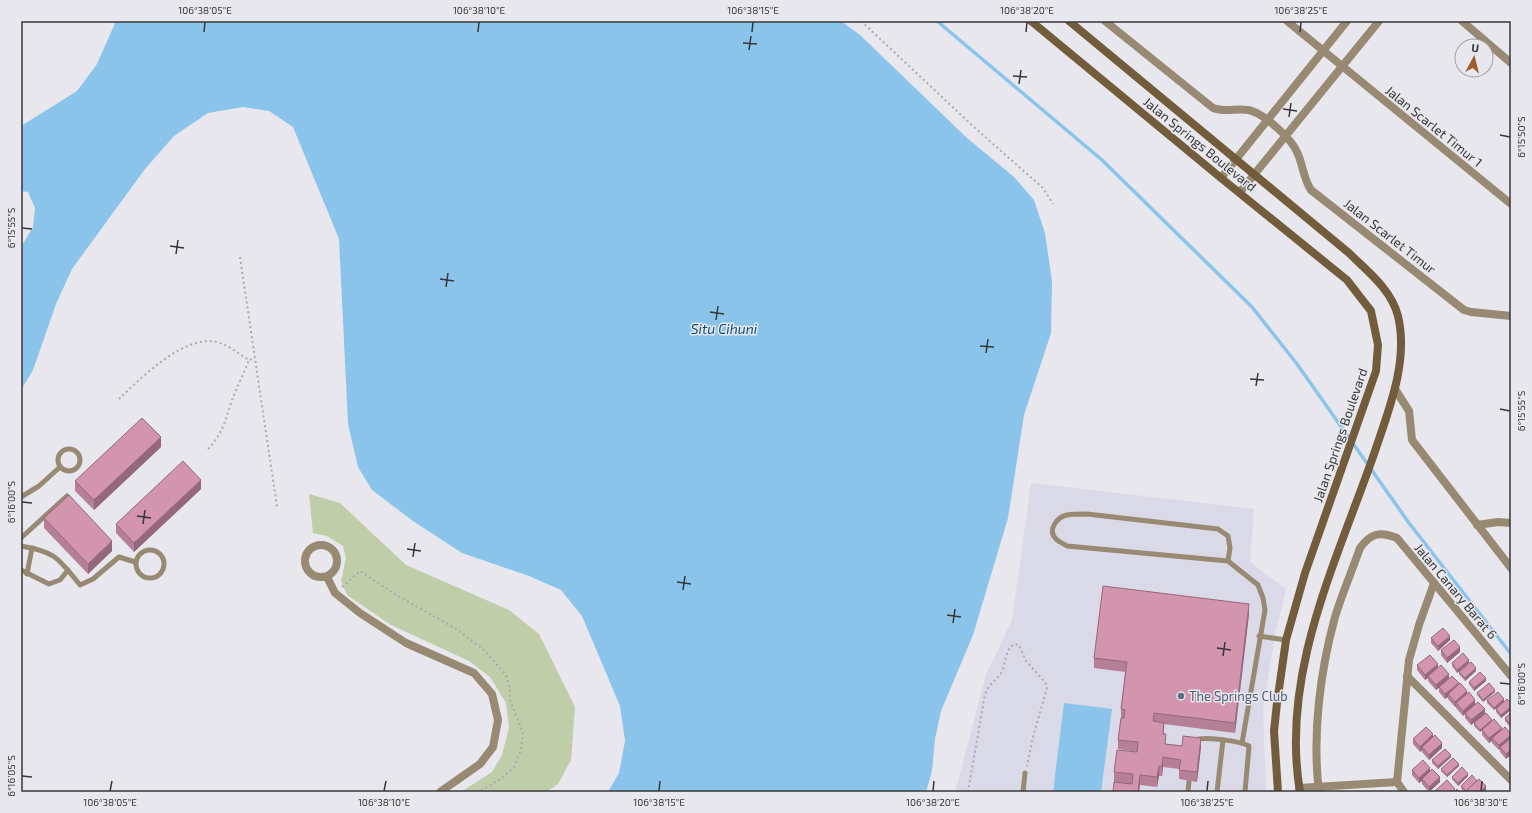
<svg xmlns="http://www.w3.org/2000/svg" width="1532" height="813" font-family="'Exo 2',sans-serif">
  <rect width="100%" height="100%" fill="#e7e7ed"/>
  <!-- built -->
  <polygon fill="#dad9e7" points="1031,483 1254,509 1250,562 1286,589 1275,636 1263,709 1266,792 955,792 986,675 1012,620"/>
  <!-- green -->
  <polygon fill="#bfcda8" points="309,494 340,503 406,565 509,610 539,634 575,707 571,760 558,784 546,792 461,792 492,772 502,755 509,727 506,703 490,677 469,661 391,625 347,595 341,581 346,558 343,546 327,536 313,533"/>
  <!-- water -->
  <g fill="#8bc4eb">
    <polygon points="116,21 841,21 860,35 967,138 1014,177 1034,200 1045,233 1052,281 1051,333 1024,415 1008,518 973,635 941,711 935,739 932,771 926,792 608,792 619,773 625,741 620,706 582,616 561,590 529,576 462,553 413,521 372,490 358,467 348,424 339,239 293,127 269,111 243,107 208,113 174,136 145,169 72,269 56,304 33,370 21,390 21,247 33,227 35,208 28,192 21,191 21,126 77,91 97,64"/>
    <polygon points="1064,703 1112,709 1101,792 1053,792"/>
  </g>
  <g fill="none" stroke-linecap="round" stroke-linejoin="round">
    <!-- stream -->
    <polyline stroke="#8bc4eb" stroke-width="3.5" points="937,21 1102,160 1252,307 1297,364 1409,523 1511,654"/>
    <!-- path -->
    <g stroke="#a9a9ae" stroke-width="2" stroke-dasharray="2 3" stroke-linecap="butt">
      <polyline points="861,21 975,128 1043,188 1053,204"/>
      <polyline points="240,257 277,507"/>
      <path d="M119 399C140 379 187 331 220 343 230 346 240 355 249 360L255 358"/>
      <path d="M208 449C222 435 226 419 232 400 237 387 244 373 249 360"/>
      <polyline points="342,587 360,571 398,596 455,628 484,650 506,675 510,688 510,700 523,733 521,750 514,767 502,778 479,792"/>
      <path d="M968 792 985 694C990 682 997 681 1002 671 1006 662 1005 650 1014 644L1019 645 1026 661 1045 682 1047 688 1033 737 1027 766"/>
    </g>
    <!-- service -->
    <g stroke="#988973" stroke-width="5">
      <circle cx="69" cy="460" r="11"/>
      <polyline points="21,497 39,486 60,467"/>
      <polyline points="21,538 67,496"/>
      <path d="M21 546C56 552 58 558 80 585L93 579 119 557 135 562"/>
      <circle cx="150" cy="564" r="14"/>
      <path d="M1228 561 1230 548 1228 536 1218 529 1087 514C1080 514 1073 514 1067 515 1057 517 1047 530 1056 539 1059 542 1064 544 1067 546L1228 561 1258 585 1263 598 1265 610 1242 743"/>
      <polyline points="21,570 49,584 60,580 68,570"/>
      <polyline points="27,574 32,548"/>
      <polyline points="1259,636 1286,640"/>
      <path d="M1195 740C1204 736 1240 741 1249 746L1245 792"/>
      <polyline points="1023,792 1025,773"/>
      <polyline points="1188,792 1189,781"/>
      <polyline points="1217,792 1223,740"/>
    </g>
    <!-- minor -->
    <g stroke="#988973" stroke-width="8">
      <path d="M1105 21 1213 108C1226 113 1239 107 1252 111 1266 116 1291 138 1297 152 1303 164 1303 178 1311 190L1464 310 1471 312 1511 316"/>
      <polyline points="1287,21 1511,204"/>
      <polyline points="1462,21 1511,63"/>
      <polyline points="1221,178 1347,21"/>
      <polyline points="1240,192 1379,21"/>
      <polyline points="1395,389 1409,411 1412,440 1511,568"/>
      <polyline points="1477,525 1498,522 1511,523"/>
      <circle cx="321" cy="561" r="16"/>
      <polyline points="327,577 335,593 360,613 406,643 474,673 492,694 498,720 493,747 480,764 440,792"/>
      <polyline points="1407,676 1511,780"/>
      <polyline points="1299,788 1397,782"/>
      <path d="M1319 792C1312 735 1320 672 1335 617 1342 594 1352 571 1360 548 1371 533 1380 531 1397 538L1511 676"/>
      <polyline points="1404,792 1397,782 1409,660 1419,625 1434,583"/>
    </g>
    <!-- secondary -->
    <g stroke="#725c3c" stroke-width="8">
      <polyline points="1031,21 1221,178 1347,280 1371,311 1378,345 1376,371 1305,573 1286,640 1277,703 1274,731 1278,792"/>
      <path d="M1069 21 1349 253C1368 272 1391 289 1398 316 1409 362 1388 412 1374 454 1336 563 1280 674 1300 792"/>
    </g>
  </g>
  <!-- wall -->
  <g fill="#b58096">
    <polygon points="161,447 94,510 75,491 75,481"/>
    <polygon points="201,489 134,552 116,533 116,524"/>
    <polygon points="44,518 112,551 88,574 44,528"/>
    <polygon points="1249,614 1235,733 1164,724 1164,734 1166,744 1201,747 1197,782 1179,779 1179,769 1163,767 1162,776 1159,776 1157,787 1140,785 1139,792 1114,782 1114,772 1137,752 1118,749 1118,740 1121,718 1121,709 1125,672 1094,668 1094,658"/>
    <polygon points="1431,638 1450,640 1438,651 1431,643"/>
    <polygon points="1441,650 1460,652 1447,663 1441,655"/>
    <polygon points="1452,663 1469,663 1457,673 1452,666"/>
    <polygon points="1417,665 1438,668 1449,679 1459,685 1485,714 1471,725 1465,718 1465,714 1463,716 1456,708 1456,706 1455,707 1448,699 1448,697 1445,699 1439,692 1439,688 1436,690 1428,681 1428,678 1425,680 1417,670"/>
    <polygon points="1476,671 1465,681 1459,674 1459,672"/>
    <polygon points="1486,681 1474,691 1469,684 1469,682"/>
    <polygon points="1495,692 1483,702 1477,695 1477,693"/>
    <polygon points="1487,700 1504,702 1494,710 1487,703"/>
    <polygon points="1511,703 1511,710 1501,718 1496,712 1496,709"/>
    <polygon points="1511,713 1511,728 1505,721 1505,718"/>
    <polygon points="1492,721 1502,729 1511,734 1506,759 1500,752 1500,749 1499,750 1492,743 1492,741 1489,743 1482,735 1482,730 1480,732 1474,726 1474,723"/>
    <polygon points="1433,737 1442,748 1429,760 1422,752 1422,750 1420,752 1413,744 1413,739"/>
    <polygon points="1451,757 1438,769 1432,763 1432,760"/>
    <polygon points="1459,766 1447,777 1441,771 1441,769"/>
    <polygon points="1412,770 1430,771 1440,782 1429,792 1422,784 1422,781 1419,783 1412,775"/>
    <polygon points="1468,776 1458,786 1452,779 1452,777"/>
    <polygon points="1461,786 1486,791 1485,792 1464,792 1461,788"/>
  </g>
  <!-- shaded-wall -->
  <g fill="#94687a">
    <polygon points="161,437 161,447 94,510 94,500"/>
    <polygon points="201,480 201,489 134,552 134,543"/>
    <polygon points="112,541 112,551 88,574 88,564"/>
    <polygon points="1249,604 1249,614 1235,733 1235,723"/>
    <polygon points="1450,636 1450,640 1438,651 1438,646"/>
    <polygon points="1460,647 1460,652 1447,663 1447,658"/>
    <polygon points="1469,660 1469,663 1457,673 1457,670"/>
    <polygon points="1438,664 1438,669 1428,676 1428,678 1425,680 1425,675"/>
    <polygon points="1476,668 1476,671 1465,681 1465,678"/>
    <polygon points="1449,674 1449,679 1436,690 1436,685"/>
    <polygon points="1486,678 1486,681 1474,691 1474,688"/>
    <polygon points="1459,683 1459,688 1448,694 1448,697 1445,699 1445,694"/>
    <polygon points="1495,690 1495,692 1483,702 1483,700"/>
    <polygon points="1467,691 1467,696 1456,703 1456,706 1455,707 1455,702"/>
    <polygon points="1504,699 1504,702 1494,710 1494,708"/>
    <polygon points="1475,700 1475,705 1465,713 1465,714 1463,716 1463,711"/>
    <polygon points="1511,707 1511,710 1501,718 1501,715"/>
    <polygon points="1485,709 1485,714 1471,725 1471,720"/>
    <polygon points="1492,720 1492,722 1480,732 1480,730"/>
    <polygon points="1502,728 1502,733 1492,738 1492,741 1489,743 1489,738"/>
    <polygon points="1433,734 1433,739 1422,747 1422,750 1420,752 1420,747"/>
    <polygon points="1511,735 1511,740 1500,747 1500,749 1499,750 1499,745"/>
    <polygon points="1201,738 1201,747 1197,782 1197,772"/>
    <polygon points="1442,743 1442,748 1429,760 1429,755"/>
    <polygon points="1511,750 1511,755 1506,759 1506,754"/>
    <polygon points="1451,755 1451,757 1438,769 1438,766"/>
    <polygon points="1163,757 1163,767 1162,776 1162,766"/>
    <polygon points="1459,764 1459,766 1447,777 1447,775"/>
    <polygon points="1159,766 1159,776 1157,787 1157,777"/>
    <polygon points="1430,768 1430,772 1422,779 1422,781 1419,783 1419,778"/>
    <polygon points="1468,774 1468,776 1458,786 1458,783"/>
    <polygon points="1140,775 1140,785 1139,792 1138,792"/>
    <polygon points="1440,777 1440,782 1429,792 1429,787"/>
    <polygon points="1486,786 1486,791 1485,792 1480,792"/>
  </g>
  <!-- building -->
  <g fill="#d395ae" stroke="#94687a">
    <polygon points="142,418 161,437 94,500 75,481"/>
    <polygon points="183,461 201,480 134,543 116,524"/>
    <polygon points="69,495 112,541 88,564 44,518"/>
    <polygon points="1103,586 1249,604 1235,723 1154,713 1153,721 1164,723 1163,734 1166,734 1165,744 1182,746 1183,736 1201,738 1197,772 1179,770 1181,760 1163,757 1162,766 1159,766 1157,777 1140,775 1138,792 1139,792 1113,792 1114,782 1132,784 1133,774 1114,772 1117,750 1137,752 1138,742 1118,740 1121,718 1124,718 1125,710 1121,709 1127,662 1094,658"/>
    <polygon points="1443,628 1450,636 1438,646 1431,638"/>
    <polygon points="1454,640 1460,647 1447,658 1441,650"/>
    <polygon points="1463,653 1469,660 1457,670 1452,663"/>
    <polygon points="1430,655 1438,664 1425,675 1417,665"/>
    <polygon points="1471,662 1476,668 1465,678 1459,672"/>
    <polygon points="1441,665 1449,674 1436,685 1428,676"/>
    <polygon points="1480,672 1486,678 1474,688 1469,682"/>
    <polygon points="1452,676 1459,683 1445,694 1439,687"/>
    <polygon points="1460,683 1467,691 1455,702 1448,694"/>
    <polygon points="1489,683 1495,690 1483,700 1477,693"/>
    <polygon points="1469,692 1475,700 1463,711 1456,703"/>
    <polygon points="1498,692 1504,699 1494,708 1487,700"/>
    <polygon points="1507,699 1511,703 1511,707 1501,715 1496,709"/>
    <polygon points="1478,702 1485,709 1471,720 1465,713"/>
    <polygon points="1486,713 1492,720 1480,730 1474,723"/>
    <polygon points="1511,713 1511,725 1505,718"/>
    <polygon points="1494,719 1502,728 1489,738 1482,730"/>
    <polygon points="1426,727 1433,734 1420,747 1413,739"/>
    <polygon points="1505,727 1511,734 1511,735 1499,745 1492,738"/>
    <polygon points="1435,735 1442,743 1429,755 1422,747"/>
    <polygon points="1511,738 1511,750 1506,754 1500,747"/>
    <polygon points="1445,749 1451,755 1438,766 1432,760"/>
    <polygon points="1453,758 1459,764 1447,775 1441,769"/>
    <polygon points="1423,760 1430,768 1419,778 1412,770"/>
    <polygon points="1462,767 1468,774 1458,783 1452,777"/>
    <polygon points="1432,769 1440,777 1429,787 1422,779"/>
    <polygon points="1472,775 1477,781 1466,791 1461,786"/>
    <polygon points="1479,779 1486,786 1480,792 1469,792 1467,790"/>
    <polygon points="1447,780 1455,789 1451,792 1436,792 1435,791"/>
    <polygon points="1457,789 1459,792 1454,792"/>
  </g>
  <!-- ticks -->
  <path fill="none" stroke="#373739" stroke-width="1.5" d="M204 32 205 22M478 32 479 22M752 32 753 22M1026 32 1027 22M1300 32 1301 22M743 43 757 44M749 50 751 36M1013 76 1027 77M1019 84 1021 70M1283 109 1297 111M1289 117 1291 103M1500 135 1510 137M22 228 32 229M170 246 184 248M176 254 178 240M440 279 454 281M446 287 448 273M710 312 724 314M716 320 718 306M980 346 994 347M986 353 988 339M1250 379 1264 380M1256 386 1258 373M1500 409 1510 411M22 502 32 503M137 516 151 518M143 524 145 510M407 549 421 551M413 557 415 543M677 582 691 584M683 590 685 576M947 615 961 617M953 623 955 609M1217 648 1231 650M1223 656 1225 642M1500 683 1510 684M22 776 32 777M110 791 112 781M384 791 386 781M659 791 660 781M933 791 934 781M1207 791 1208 781M1481 791 1482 781"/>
  <!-- markers -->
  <circle fill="#5c6f8a" stroke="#e7e7ed" stroke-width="1.5" cx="1181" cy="696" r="4"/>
  <g text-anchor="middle" stroke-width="3" stroke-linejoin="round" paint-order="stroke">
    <!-- street labels -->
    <g font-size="13" fill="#373739" stroke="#e7e7ed">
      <text transform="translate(1434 126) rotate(39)" y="5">Jalan Scarlet Timur 1</text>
      <text transform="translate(1200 144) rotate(39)" y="5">Jalan Springs Boulevard</text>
      <text transform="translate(1390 236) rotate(38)" y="5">Jalan Scarlet Timur</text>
      <text transform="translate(1340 435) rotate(-71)" y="5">Jalan Springs Boulevard</text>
      <text transform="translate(1456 591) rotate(50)" y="5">Jalan Canary Barat 6</text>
    </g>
    <!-- service labels -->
    <g font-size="13" fill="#4e5e75" stroke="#e7e7ed" text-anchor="start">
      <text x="1189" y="701">The Springs Club</text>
    </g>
    <!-- water labels -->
    <g font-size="14" font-style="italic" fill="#075075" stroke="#e7e7ed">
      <text x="724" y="334">Situ Cihuni</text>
    </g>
  </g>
  <!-- border -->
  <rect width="1532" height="813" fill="none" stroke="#e7e7ed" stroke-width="44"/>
  <!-- north arrow -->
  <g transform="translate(1474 58) rotate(7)"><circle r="19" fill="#e7e7ed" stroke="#a1a1a5"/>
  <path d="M0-3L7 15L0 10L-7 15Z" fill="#a05d2c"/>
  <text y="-6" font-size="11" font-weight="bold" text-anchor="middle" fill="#373739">U</text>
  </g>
  <rect x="22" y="22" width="1488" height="769" fill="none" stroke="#373739" stroke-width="1.5"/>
  <g font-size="10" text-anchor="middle" fill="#373739">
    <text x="205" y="14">106°38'05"E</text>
    <text x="479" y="14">106°38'10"E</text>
    <text x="753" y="14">106°38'15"E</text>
    <text x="1027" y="14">106°38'20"E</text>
    <text x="1301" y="14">106°38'25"E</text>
    <text transform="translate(1521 137) rotate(-90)" y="4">6°15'50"S</text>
    <text transform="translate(11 228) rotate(-90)" y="4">6°15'55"S</text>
    <text transform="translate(1521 411) rotate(-90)" y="4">6°15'55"S</text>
    <text transform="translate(11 502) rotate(-90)" y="4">6°16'00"S</text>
    <text transform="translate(1521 684) rotate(-90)" y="4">6°16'00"S</text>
    <text transform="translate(11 776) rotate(-90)" y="4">6°16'05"S</text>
    <text x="110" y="806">106°38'05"E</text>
    <text x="384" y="806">106°38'10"E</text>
    <text x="659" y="806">106°38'15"E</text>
    <text x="933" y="806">106°38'20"E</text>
    <text x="1207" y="806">106°38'25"E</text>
    <text x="1481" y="806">106°38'30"E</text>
  </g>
</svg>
